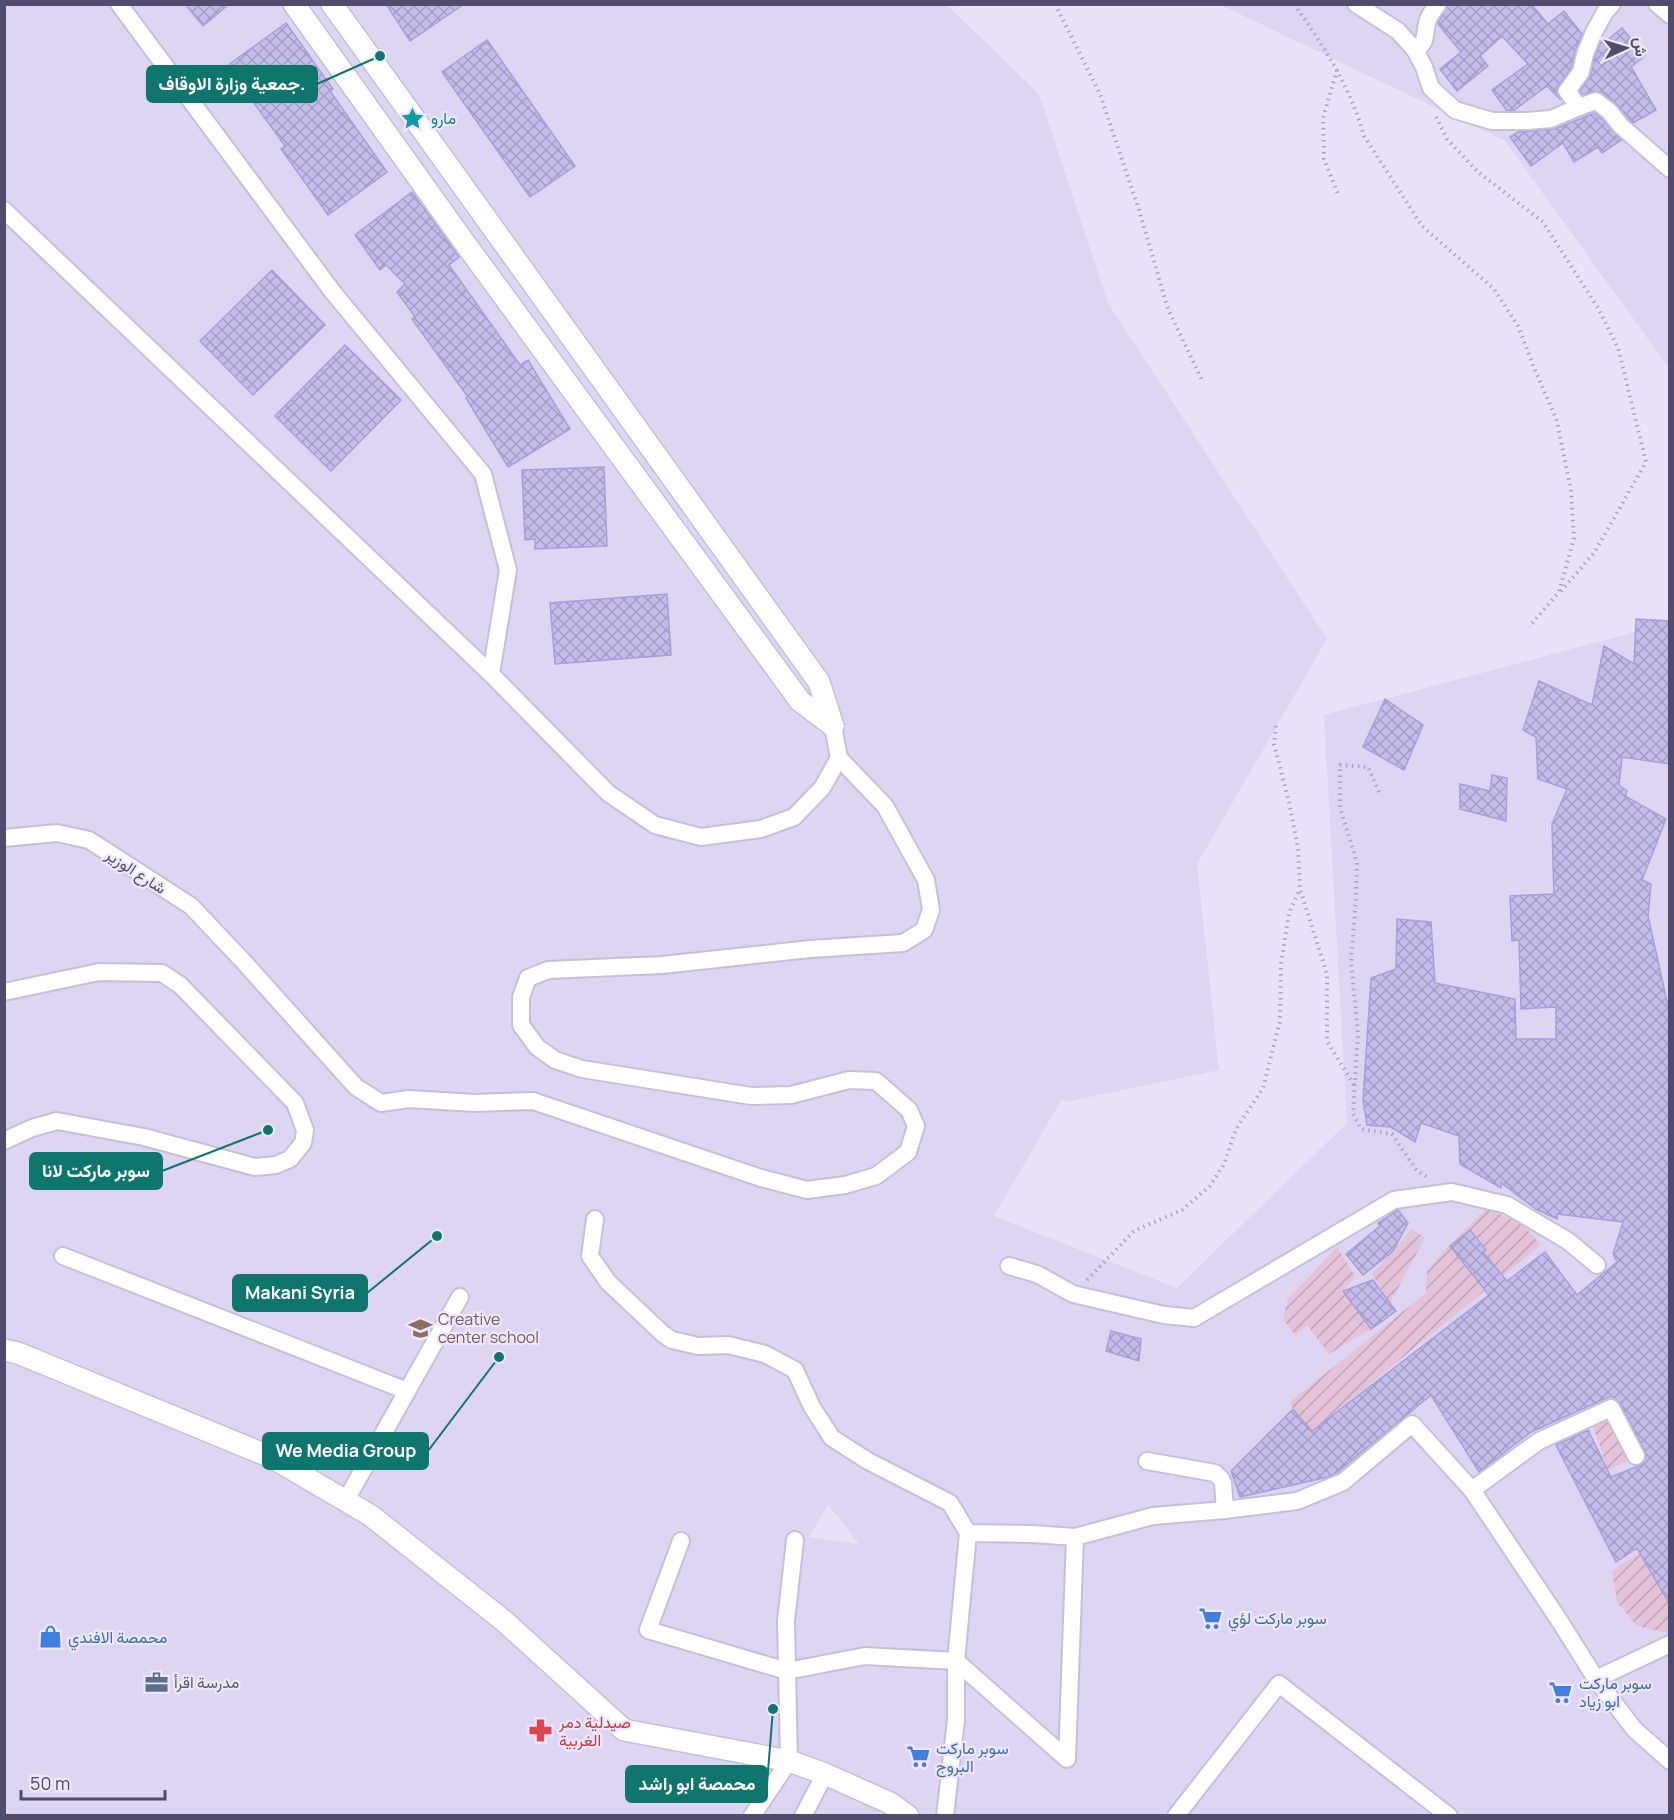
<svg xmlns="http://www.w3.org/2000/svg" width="1674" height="1820" font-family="Manrope,Vazirmatn,sans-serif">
  <defs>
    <pattern id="garden-furrows" width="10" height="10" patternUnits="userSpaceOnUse" patternTransform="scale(1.5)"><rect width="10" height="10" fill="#e4c3d9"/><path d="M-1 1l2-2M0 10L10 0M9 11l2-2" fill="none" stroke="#bba1b4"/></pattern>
    <pattern id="building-cross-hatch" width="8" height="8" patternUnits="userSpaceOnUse" patternTransform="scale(1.5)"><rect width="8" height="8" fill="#c4bdeb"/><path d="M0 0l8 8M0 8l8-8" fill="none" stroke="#a29cc3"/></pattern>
  </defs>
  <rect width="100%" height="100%" fill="#eae2f9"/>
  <!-- residential -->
  <g fill="#ddd5f1" fill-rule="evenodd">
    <path d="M5 5H947L1039 94 1108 303 1327 639 1197 864 1219 1070 1065 1102 1062 1099 994 1216 1177 1288 1347 1123 1324 715 1669 623V1815L5 1816ZM828 1504 858 1543V1544L809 1537Z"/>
    <polygon points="1221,5 1669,5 1669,368 1505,141"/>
  </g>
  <!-- garden -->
  <g fill="url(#garden-furrows)">
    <polygon points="1486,1209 1521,1223 1541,1245 1312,1431 1293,1409 1290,1402 1426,1293 1427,1271 1444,1250"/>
    <polygon points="1412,1229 1425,1238 1390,1303 1372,1274"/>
    <polygon points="1337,1247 1355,1276 1343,1291 1371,1329 1329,1354 1307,1325 1295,1335 1283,1319 1288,1299"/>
    <polygon points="1608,1422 1628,1461 1608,1470 1593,1425"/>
    <polygon points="1669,1532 1669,1633 1637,1626 1617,1602 1612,1571"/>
  </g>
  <!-- building -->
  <g fill="url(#building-cross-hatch)" stroke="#a79fdc" stroke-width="1.5">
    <polygon points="185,4 229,4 203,26"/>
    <polygon points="386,4 464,4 410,41"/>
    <polygon points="1448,4 1531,4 1548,24 1564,11 1582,34 1575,50 1571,68 1559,85 1557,90 1561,100 1547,86 1513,111 1507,111 1492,90 1528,64 1502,36 1480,56 1488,66 1457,91 1440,69 1461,52 1438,24"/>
    <polygon points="286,23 333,89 330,91 387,172 328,215 281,149 285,146 227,66"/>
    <polygon points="1622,28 1645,56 1631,67 1656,110 1633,123 1616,103 1602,93 1593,91 1583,95 1580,91 1591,75 1595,57 1602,39 1605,42"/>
    <polygon points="487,40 575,166 530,197 442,72"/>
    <polygon points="1594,113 1602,119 1621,140 1602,153 1598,147 1574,162 1563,143 1531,166 1510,137 1518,132 1555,129"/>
    <polygon points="412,192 459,257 449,265 520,365 528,360 570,429 508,467 466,398 468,397 412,319 415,317 397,292 405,284 386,265 380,270 355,235"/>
    <polygon points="272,270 325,325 253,395 200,341"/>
    <polygon points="345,345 401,400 331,471 275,416"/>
    <polygon points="604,467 607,546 535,549 535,539 525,540 522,470"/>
    <polygon points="667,594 671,655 555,664 550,603"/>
    <polygon points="1636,619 1670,621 1670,764 1622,757 1619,785 1627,791 1625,796 1666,819 1642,880 1651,884 1648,916 1670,1015 1670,1605 1637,1548 1616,1562 1556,1445 1588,1430 1611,1477 1641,1465 1646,1457 1645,1451 1620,1403 1611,1396 1531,1432 1479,1472 1431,1395 1336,1473 1328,1477 1240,1497 1231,1471 1293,1409 1312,1431 1489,1295 1450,1246 1470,1230 1486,1250 1483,1252 1507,1281 1545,1252 1577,1295 1617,1262 1613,1254 1623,1222 1557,1214 1557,1219 1536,1209 1501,1183 1501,1188 1460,1164 1459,1136 1421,1123 1415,1142 1391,1127 1367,1125 1363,1100 1371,978 1396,969 1397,919 1431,922 1435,983 1515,999 1516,1039 1556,1039 1556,1007 1521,1009 1519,940 1512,941 1510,896 1554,894 1552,824 1567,789 1538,779 1536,737 1523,730 1539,681 1592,705 1604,646 1634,664"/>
    <polygon points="1385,699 1423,725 1404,770 1363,747"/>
    <polygon points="1492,775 1507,778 1506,821 1460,809 1460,784 1490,791"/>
    <polygon points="1398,1210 1408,1223 1393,1251 1363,1275 1346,1254 1380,1226 1378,1223"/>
    <polygon points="1373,1280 1396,1311 1371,1329 1343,1291"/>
    <polygon points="1111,1331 1141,1339 1139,1361 1106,1351"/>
  </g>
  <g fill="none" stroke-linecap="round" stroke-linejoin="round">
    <defs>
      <g id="minor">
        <polyline points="119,4 332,291 483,474 508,570 491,674"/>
        <polyline points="1356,4 1398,31 1415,50 1424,67 1431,88 1455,110 1492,121 1527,121 1551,119 1579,107 1596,101 1609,111 1621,126 1670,169"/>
        <polyline points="1657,4 1670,15"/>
        <path d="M1415 50C1428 42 1424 35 1427 23 1428 16 1434 10 1438 4"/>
        <polyline points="1579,107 1567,91 1581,72 1585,54 1594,32 1605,12 1612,4"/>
        <polyline points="4,210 491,674 608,793 655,825 701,837 761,829 794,817 822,788 839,758"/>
        <polyline points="4,838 57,833 89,840 191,906 243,961 356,1087 381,1103 409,1099 474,1103 533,1101 761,1178 807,1190 845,1185 876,1176 908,1152 916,1126 909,1110 876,1081 849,1080 791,1095 751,1096 582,1069 555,1060 537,1047 521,1025 521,997 528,978 548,970 662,965 810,949 903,943 924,930 931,910 926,880 885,806 839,758 833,726"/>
        <polyline points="4,992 99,972 162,973 180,985 295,1103 305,1130 303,1143 290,1159 276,1165 255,1167 144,1137 57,1121 32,1128 4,1141"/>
        <polyline points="595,1219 590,1256 608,1282 663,1334 672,1340 698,1346 728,1345 765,1354 795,1370 812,1407 832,1438 868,1461 950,1503 968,1533 1032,1534 1075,1537 1153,1516 1225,1510 1297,1501 1343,1482 1412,1424 1472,1490 1557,1617 1596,1679 1634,1729 1670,1761"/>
        <polyline points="63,1256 407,1391"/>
        <polyline points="1009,1266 1037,1274 1073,1294 1164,1315 1194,1318 1394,1200 1452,1192 1507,1205 1568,1241 1597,1265"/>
        <polyline points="1147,1461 1215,1473 1221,1479 1223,1483 1225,1510"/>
        <polyline points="1472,1490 1539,1441 1611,1408 1636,1456"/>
        <polyline points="346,1500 460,1297"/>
        <polyline points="681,1541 648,1630 787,1671 865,1656 956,1661 1067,1759 1075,1537"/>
        <polyline points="1596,1679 1670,1644"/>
        <polyline points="752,1816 789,1761 786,1621 795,1540"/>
        <polyline points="803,1816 825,1774"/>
        <polyline points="945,1816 956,1720 956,1661 968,1533"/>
        <polyline points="1176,1816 1279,1684 1449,1816"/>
      </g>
      <g id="tertiary">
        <polyline points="294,4 464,242 800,701 833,726"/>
        <polyline points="332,4 819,682 833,726"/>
        <polyline points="4,1350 18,1353 271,1457 370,1515 504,1621 624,1730 789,1761 825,1774 890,1803 908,1816"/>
      </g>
    </defs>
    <!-- minor casing -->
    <use href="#minor" stroke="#c6bfdc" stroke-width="20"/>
    <!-- tertiary casing -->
    <use href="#tertiary" stroke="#c6bfdc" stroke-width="24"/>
    <!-- path -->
    <g stroke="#a7a1cf" stroke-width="4" stroke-dasharray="1.5 4.5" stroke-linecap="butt">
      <polyline points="1055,4 1100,94 1139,210 1168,309 1202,380"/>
      <path d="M1294 4C1323 45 1351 88 1364 136L1422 226 1494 289 1518 326 1535 370 1557 421 1571 491 1574 538 1559 592 1529 627"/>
      <polyline points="1337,70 1323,118 1324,159 1338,194"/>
      <polyline points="1436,117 1447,139 1478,172 1543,222 1598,308 1618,348 1646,462 1594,553 1561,591"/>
      <polyline points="1276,726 1274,744 1289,802 1298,848 1300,889 1327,974 1327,1041 1355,1087"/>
      <polyline points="1379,792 1368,767 1340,765 1340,808 1357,862 1356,898 1351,961 1358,1034 1353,1114 1361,1129 1392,1134 1417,1171 1429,1178"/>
      <polyline points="1087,1280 1134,1231 1182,1210 1210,1186 1224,1164 1236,1129 1263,1088 1280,1021 1281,964 1289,913 1300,889"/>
    </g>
    <!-- minor -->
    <use href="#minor" stroke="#fff" stroke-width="16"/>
    <!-- tertiary -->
    <use href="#tertiary" stroke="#fff" stroke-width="21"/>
  </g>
  <!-- icons -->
  <defs>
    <symbol id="sight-bare" viewBox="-9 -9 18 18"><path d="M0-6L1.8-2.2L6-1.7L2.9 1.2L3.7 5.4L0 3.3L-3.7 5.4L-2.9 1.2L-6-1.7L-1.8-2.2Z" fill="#0f9aa8" stroke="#efe8fc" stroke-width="2.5" paint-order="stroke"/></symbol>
    <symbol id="school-bare" viewBox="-9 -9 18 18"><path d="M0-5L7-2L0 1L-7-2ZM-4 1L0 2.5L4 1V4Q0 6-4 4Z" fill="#8d6e63" stroke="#efe8fc" stroke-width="2.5" paint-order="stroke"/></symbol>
    <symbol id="supermarket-bare" viewBox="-9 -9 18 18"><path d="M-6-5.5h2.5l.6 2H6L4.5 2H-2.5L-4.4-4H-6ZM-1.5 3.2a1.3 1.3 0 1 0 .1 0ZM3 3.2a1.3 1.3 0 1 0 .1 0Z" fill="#3f7fe0" stroke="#efe8fc" stroke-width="2.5" paint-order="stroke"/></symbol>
    <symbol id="shop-bare" viewBox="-9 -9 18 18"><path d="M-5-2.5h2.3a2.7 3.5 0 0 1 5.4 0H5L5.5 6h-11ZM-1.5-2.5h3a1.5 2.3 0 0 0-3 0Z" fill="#3f7fe0" stroke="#efe8fc" stroke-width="2.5" paint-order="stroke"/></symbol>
    <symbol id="office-bare" viewBox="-9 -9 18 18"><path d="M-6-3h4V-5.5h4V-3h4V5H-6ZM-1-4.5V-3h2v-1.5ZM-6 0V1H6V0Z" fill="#5c6f8a" stroke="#efe8fc" stroke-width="2.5" paint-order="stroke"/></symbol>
    <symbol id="pharmacy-bare" viewBox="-9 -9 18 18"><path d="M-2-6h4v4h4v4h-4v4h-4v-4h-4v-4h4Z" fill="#e0444e" stroke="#efe8fc" stroke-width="2.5" paint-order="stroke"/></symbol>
  </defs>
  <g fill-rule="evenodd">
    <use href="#sight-bare" x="396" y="102" width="33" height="33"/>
    <use href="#school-bare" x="404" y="1312" width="33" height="33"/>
    <use href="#supermarket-bare" x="1194" y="1602" width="33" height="33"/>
    <use href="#shop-bare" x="34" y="1620" width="33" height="33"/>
    <use href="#office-bare" x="140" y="1666" width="33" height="33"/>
    <use href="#supermarket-bare" x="1544" y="1676" width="33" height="33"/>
    <use href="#pharmacy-bare" x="524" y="1714" width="33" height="33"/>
    <use href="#supermarket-bare" x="902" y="1740" width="33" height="33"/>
  </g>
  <g text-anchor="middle" stroke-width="4.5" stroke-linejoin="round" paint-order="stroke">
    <!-- culture labels -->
    <g font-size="16" fill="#0d838f" stroke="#efe8fc" text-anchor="start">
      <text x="431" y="124">مارو</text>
    </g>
    <!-- street labels -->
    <g font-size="16" fill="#4f4c6d" stroke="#efe8fc">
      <text transform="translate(136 871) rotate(33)" y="6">شارع الوزير</text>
    </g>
    <!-- education labels -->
    <g font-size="16" fill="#785e54" stroke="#efe8fc" text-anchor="start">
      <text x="438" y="1325">Creative<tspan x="438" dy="18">center school</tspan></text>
    </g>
    <!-- shop labels -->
    <g font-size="16" fill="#366cbe" stroke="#efe8fc" text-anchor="start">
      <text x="1228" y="1624">سوبر ماركت لؤي</text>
      <text x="68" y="1643">محمصة الافندي</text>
      <text x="1579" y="1689">سوبر ماركت<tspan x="1579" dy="18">ابو زياد</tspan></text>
      <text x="936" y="1754">سوبر ماركت<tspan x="936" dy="18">البروج</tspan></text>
    </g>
    <!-- service labels -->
    <g font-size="16" fill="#4e5e75" stroke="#efe8fc" text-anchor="start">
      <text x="174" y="1688">مدرسة اقرأ</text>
    </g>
    <!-- health labels -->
    <g font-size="16" fill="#be3a42" stroke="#efe8fc" text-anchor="start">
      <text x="559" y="1728">صيدلية دمر<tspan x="559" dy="18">الغربية</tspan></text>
    </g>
  </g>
  <!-- callouts -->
  <path fill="none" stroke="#0f766e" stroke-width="2" d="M380 56L317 84M268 1130L162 1171M437 1236L367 1293M499 1357L428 1451M773 1709L767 1784"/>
  <g fill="#0f766e" stroke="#efe8fc" stroke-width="2">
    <circle cx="380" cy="56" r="6"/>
    <circle cx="268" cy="1130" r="6"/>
    <circle cx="437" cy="1236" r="6"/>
    <circle cx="499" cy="1357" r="6"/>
    <circle cx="773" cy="1709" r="6"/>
  </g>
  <g fill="#0f766e" stroke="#0f766e" stroke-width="2">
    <rect x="147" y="66" width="170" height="36" rx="6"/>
    <rect x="30" y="1153" width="132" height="36" rx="6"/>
    <rect x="233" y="1275" width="134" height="36" rx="6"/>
    <rect x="263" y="1433" width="165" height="36" rx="6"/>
    <rect x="626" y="1766" width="141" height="36" rx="6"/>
  </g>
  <g font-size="18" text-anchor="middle" font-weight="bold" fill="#fff">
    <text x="232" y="90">جمعية وزارة الاوقاف.</text>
    <text x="96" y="1177">سوبر ماركت لانا</text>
    <text x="300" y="1299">Makani Syria</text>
    <text x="346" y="1457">We Media Group</text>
    <text x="697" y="1790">محمصة ابو راشد</text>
  </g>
  <!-- border -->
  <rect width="1674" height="1820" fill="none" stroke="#4f4c6d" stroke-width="12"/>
  <!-- north arrow -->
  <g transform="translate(1626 48) rotate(86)" stroke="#efe8fc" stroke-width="4.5" paint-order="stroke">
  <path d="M0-4.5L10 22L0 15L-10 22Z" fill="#4f4c6d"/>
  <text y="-9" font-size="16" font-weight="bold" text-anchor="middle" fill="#4f4c6d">ش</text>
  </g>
  <!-- scale -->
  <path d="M21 1790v9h144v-9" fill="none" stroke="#4f4c6d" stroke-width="3"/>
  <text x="30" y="1790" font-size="18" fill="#4f4c6d" stroke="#efe8fc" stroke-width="4.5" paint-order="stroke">50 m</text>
</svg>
